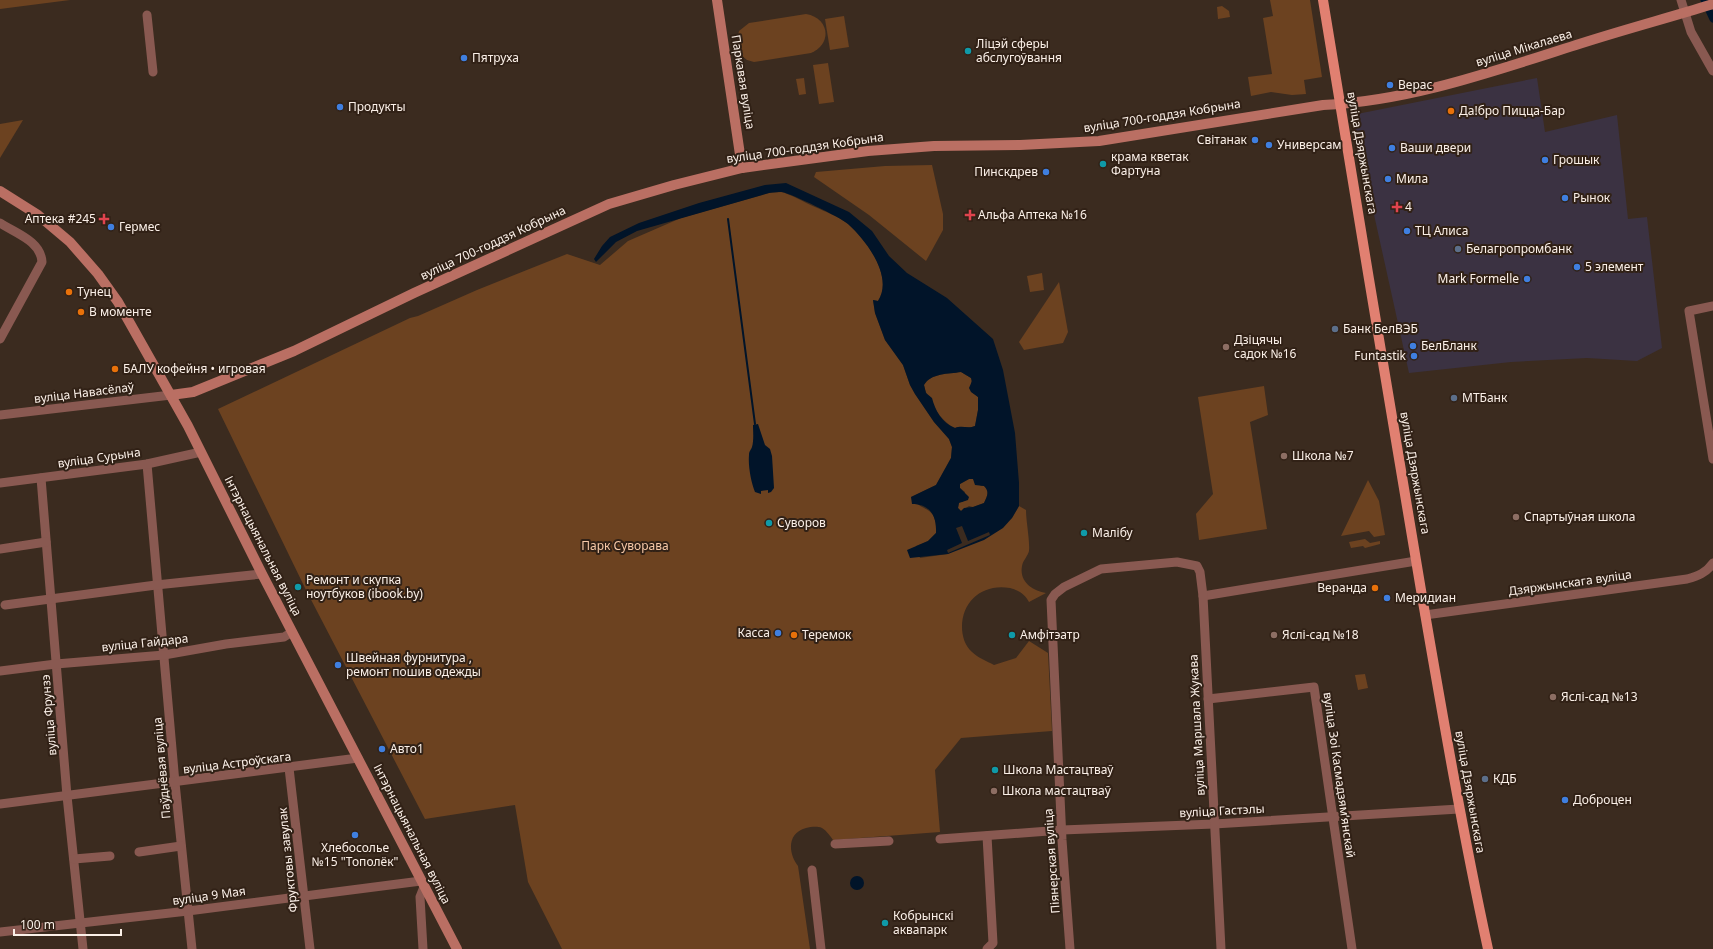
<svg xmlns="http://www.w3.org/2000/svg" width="1713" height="949" font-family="'Noto Sans',sans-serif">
  <rect width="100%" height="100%" fill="#3b2b1f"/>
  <!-- commercial -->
  <polygon fill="#3b3242" points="1537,78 1545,132 1617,115 1628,219 1647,217 1662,348 1637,361 1587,358 1511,362 1409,373 1352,115"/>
  <!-- green -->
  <g fill="#6c4220">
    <polygon points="0,0 70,0 0,9"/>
    <polygon points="1270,0 1310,0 1322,77 1304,80 1306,94 1292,95 1271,92 1251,96 1248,77 1272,74 1263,18 1273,16"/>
    <polygon points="1222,6 1229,11 1230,17 1218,19 1217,7"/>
    <path d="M806 14C829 18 833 43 811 53L754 62 747 60 742 56 736 44 739 31 749 23Z"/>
    <polygon points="844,16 849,47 830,50 825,19"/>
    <polygon points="828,63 834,102 819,104 813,65"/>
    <polygon points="804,78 806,94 799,95 796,79"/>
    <polygon points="23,120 0,158 0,124"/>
    <polygon points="932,165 943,214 943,230 926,261 869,215 814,177 816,172 885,166"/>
    <path d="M781 192C793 195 803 202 815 207 826 212 838 216 848 224 866 240 894 276 878 301L873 300 875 313 885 340 903 365 910 385 915 394 934 422 949 439 952 447 951 458 936 485 911 497C923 514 937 504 936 533L928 541 916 546 920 558 948 554 1012 518 1019 506 1026 510C1026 521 1030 541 1029 551 1028 556 1023 560 1022 566 1019 582 1033 591 1046 593L1029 602C1025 594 1018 590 1010 588 984 583 962 600 962 627 962 636 965 646 972 652 978 658 987 661 994 665L1016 658 1029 641 1048 653 1052 731 961 738 935 770 940 832 833 840C830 836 827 831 822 828 817 826 811 827 806 828 787 833 788 853 798 866L810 949H562L528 882 515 805 425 819 306 590 218 409 410 318 418 316 477 290 567 254 600 265 628 241 681 218 769 193Z"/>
    <polygon points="1042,273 1044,290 1030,292 1027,276"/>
    <polygon points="1059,282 1068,332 1063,343 1024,350 1019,342"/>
    <path d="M961 372 971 378 972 392 978 397V410L975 426C968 429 962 426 955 428 942 423 926 398 924 385 931 373 948 374 961 372Z"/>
    <polygon points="1264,386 1268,415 1250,422 1267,529 1199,540 1196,514 1213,494 1198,397"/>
    <path d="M969 479H973L981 486H984C990 492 987 496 984 503L973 507 969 506 961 511 958 508 959 502H963L965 492 960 488V484Z"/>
    <polygon points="1368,480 1379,501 1385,535 1374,537 1369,531 1341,536"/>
    <polygon points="1365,539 1370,543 1380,541 1380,544 1365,548 1363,546 1351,548 1349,542"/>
    <polygon points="1365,674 1368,688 1358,690 1355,675"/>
  </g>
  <!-- water -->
  <g fill="#011429" fill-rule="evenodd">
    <path d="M786 183 849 212 872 231 889 256 907 273 947 298 993 339 1003 370 1015 433 1019 483V506L1012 518 1003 528 984 540 948 554 910 558 907 550 928 541 936 533C937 516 930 504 912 504L911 497 936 485 951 458 952 447 949 439 934 422 915 394 910 385 903 365 885 340 875 313 873 300 878 301C894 277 866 240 848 224 840 217 792 194 782 192 778 192 773 192 769 193L637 231 616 242 596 262 594 259 602 246 610 237 639 223 699 203 765 185ZM961 372 971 378 972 381 969 388 971 392 978 397V410L975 426C968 429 962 425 955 428 942 423 935 410 932 398L926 393 924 385C931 373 948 374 961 372ZM969 479H973L975 485 984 486C990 492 987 496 984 503L973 507 964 508 961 511 958 508 959 503 968 500 969 497 960 488V484Z"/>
    <path d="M758 424 765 445 770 449 772 456 774 488 771 492 768 493V490L761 491V494L755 492C751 482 748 466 749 455 749 451 751 450 752 447 754 440 753 431 753 425Z"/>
    <circle cx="857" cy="883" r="7"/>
  </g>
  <!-- pier -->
  <polygon fill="#3b2b1f" points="962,526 968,541 989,532 990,535 948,553 947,550 962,543 956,528"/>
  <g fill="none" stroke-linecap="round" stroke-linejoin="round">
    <!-- stream -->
    <polyline stroke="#011429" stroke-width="2" points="728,219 755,424"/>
    <!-- canal -->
    <polyline stroke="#011429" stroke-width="7" points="1704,0 1713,19"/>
    <!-- street -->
    <g stroke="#895951" stroke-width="9">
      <polyline points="1681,0 1691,32 1713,71"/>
      <polyline points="147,15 153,72"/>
      <path d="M0 223C15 233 41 241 42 262L0 339"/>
      <polyline points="1713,306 1689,311 1713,459"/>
      <polyline points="0,415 171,395"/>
      <polyline points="147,464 175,783 192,949"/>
      <polyline points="41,478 67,796 83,949"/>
      <polyline points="0,483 147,464 201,452"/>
      <polyline points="0,549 46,542"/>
      <polyline points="1203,596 1416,561"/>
      <polyline points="5,605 156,585 262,574"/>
      <path d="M1425 615 1687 579C1698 576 1706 573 1713 563"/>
      <polyline points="0,671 56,664 164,655 226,644 284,637 292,632"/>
      <polyline points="1208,699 1314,687 1352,949"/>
      <polyline points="289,768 310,949"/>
      <polyline points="0,804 358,758"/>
      <polyline points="987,836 993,943 987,949"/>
      <polyline points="940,839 1062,830 1214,824 1459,809"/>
      <polyline points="835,844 889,841"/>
      <polyline points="139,852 181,846"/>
      <polyline points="74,859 110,856"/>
      <polyline points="812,870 821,949"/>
      <polyline points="0,932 188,911 421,881"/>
      <polyline points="423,949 420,897 424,887"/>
      <polyline points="1070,949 1062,840 1051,600 1055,594 1064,587 1101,569 1177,562 1197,566 1200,572 1203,596 1221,949"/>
    </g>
    <!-- secondary -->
    <g stroke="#ba6f63" stroke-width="10">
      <polyline points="717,0 742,168"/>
      <polyline points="0,191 38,215 70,242 98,274 118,302 188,426 262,574 457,949"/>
      <path d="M171 395 193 392 294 351 414 293 609 204 674 185 742 168 868 151 934 146 1020 145 1099 141 1323 105C1410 101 1494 71 1576 45 1622 30 1668 18 1713 4"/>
    </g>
    <!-- primary -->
    <path stroke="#e18071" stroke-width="10" d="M1323 0C1356 201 1389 401 1423 602 1443 718 1463 834 1488 949"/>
  </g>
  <!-- markers -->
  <g fill="#0f9aa8" stroke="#312116" stroke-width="1.5">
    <circle cx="968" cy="51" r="4"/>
    <circle cx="1103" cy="164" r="4"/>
    <circle cx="769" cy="523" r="4"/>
    <circle cx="1084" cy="533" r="4"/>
    <circle cx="298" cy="587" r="4"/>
    <circle cx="1012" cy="635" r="4"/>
    <circle cx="995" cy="770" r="4"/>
    <circle cx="885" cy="923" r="4"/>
  </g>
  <g fill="#3f7fe0" stroke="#312116" stroke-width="1.5">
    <circle cx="464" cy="58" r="4"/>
    <circle cx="1390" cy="85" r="4"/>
    <circle cx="340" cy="107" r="4"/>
    <circle cx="1255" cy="140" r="4"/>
    <circle cx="1269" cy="145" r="4"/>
    <circle cx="1392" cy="148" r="4"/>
    <circle cx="1545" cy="160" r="4"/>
    <circle cx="1046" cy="172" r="4"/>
    <circle cx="1388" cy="179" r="4"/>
    <circle cx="1565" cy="198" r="4"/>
    <circle cx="111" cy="227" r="4"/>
    <circle cx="1407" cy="231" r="4"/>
    <circle cx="1577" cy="267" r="4"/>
    <circle cx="1527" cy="279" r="4"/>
    <circle cx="1413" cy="346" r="4"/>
    <circle cx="1414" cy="356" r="4"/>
    <circle cx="1387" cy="598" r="4"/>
    <circle cx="778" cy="633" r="4"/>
    <circle cx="338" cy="665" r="4"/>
    <circle cx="382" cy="749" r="4"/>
    <circle cx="1565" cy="800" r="4"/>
    <circle cx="355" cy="835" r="4"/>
  </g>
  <g fill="#e8710a" stroke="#312116" stroke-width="1.5">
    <circle cx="1451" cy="111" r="4"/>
    <circle cx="69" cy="292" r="4"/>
    <circle cx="81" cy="312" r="4"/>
    <circle cx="115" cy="369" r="4"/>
    <circle cx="1375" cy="588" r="4"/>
    <circle cx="794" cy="635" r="4"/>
  </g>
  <g fill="#e0444e" stroke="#312116" stroke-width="1.5">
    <path d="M1395 201h4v4h4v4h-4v4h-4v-4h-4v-4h4z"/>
    <path d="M968 209h4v4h4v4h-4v4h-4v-4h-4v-4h4z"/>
    <path d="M102 213h4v4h4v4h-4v4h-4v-4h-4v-4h4z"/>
  </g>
  <g fill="#5c6f8a" stroke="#312116" stroke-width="1.5">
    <circle cx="1458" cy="249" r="4"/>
    <circle cx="1335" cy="329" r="4"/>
    <circle cx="1454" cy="398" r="4"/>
    <circle cx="1485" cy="779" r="4"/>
  </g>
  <g fill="#8d6e63" stroke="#312116" stroke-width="1.5">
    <circle cx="1226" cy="347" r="4"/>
    <circle cx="1284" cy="456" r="4"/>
    <circle cx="1516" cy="517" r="4"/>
    <circle cx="1274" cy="635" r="4"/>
    <circle cx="1553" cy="697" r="4"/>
    <circle cx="994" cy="791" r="4"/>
  </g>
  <g text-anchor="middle" stroke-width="4" stroke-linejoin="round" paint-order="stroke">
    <!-- poi labels -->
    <g font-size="12" fill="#fbf0e8" stroke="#312116" text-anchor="start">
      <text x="976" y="48">Ліцэй сферы<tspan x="976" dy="14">абслугоўвання</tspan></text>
      <text x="472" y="62">Пятруха</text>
      <text x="1398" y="89">Верас</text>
      <text x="348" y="111">Продукты</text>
      <text x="1459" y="115">Да!бро Пицца-Бар</text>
      <text x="1247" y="144" text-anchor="end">Світанак</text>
      <text x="1277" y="149">Универсам</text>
      <text x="1400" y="152">Ваши двери</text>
      <text x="1111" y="161">крама кветак<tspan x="1111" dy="14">Фартуна</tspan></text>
      <text x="1553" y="164">Грошык</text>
      <text x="1038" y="176" text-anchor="end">Пинскдрев</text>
      <text x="1396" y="183">Мила</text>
      <text x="1573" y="202">Рынок</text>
      <text x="1405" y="211">4</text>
      <text x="978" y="219">Альфа Аптека №16</text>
      <text x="96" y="223" text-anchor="end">Аптека #245</text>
      <text x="119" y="231">Гермес</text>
      <text x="1415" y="235">ТЦ Алиса</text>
      <text x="1466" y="253">Белагропромбанк</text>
      <text x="1585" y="271">5 элемент</text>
      <text x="1519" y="283" text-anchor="end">Mark Formelle</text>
      <text x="77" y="296">Тунец</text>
      <text x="89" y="316">В моменте</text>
      <text x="1343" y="333">Банк БелВЭБ</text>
      <text x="1234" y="344">Дзіцячы<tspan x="1234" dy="14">садок №16</tspan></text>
      <text x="1421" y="350">БелБланк</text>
      <text x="1406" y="360" text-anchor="end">Funtastik</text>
      <text x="123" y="373">БАЛУ кофейня • игровая</text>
      <text x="1462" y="402">МТБанк</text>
      <text x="1292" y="460">Школа №7</text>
      <text x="1524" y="521">Спартыўная школа</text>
      <text x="777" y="527">Суворов</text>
      <text x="1092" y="537">Малібу</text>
      <text x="306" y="584">Ремонт и скупка<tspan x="306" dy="14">ноутбуков (ibook.by)</tspan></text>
      <text x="1367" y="592" text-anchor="end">Веранда</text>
      <text x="1395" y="602">Меридиан</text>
      <text x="770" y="637" text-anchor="end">Касса</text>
      <text x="802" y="639">Теремок</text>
      <text x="1020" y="639">Амфітэатр</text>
      <text x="1282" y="639">Яслі-сад №18</text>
      <text x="346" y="662">Швейная фурнитура ,<tspan x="346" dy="14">ремонт пошив одежды</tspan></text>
      <text x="1561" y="701">Яслі-сад №13</text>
      <text x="390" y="753">Авто1</text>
      <text x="1003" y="774">Школа Мастацтваў</text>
      <text x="1493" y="783">КДБ</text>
      <text x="1002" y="795">Школа мастацтваў</text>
      <text x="1573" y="804">Доброцен</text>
      <text x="355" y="852" text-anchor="middle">Хлебосолье<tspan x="355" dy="14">№15 "Тополёк"</tspan></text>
      <text x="893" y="920">Кобрынскі<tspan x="893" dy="14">аквапарк</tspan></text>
    </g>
    <!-- street labels -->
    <g font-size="12" fill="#fbf0e8" stroke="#312116">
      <text transform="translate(1524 48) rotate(-17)" y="4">вуліца Мікалаева</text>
      <text transform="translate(743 82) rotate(81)" y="4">Паркавая вуліца</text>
      <text transform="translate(1162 116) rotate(-9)" y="4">вуліца 700-годдзя Кобрына</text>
      <text transform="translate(805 148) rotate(-8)" y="4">вуліца 700-годдзя Кобрына</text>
      <text transform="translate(1362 153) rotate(80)" y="4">вуліца Дзяржынскага</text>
      <text transform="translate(493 243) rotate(-25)" y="4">вуліца 700-годдзя Кобрына</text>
      <text transform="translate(84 393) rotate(-7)" y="4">вуліца Навасёлаў</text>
      <text transform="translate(99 458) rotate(-8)" y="4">вуліца Сурына</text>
      <text transform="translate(1415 473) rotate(80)" y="4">вуліца Дзяржынскага</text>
      <text transform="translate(263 546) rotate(63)" y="4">Інтэрнацыянальная вуліца</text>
      <text transform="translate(1570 583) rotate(-8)" y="4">Дзяржынскага вуліца</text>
      <text transform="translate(145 643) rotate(-6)" y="4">вуліца Гайдара</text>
      <text transform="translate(49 715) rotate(-95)" y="4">вуліца Фрунзэ</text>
      <text transform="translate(1197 725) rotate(-93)" y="4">вуліца Маршала Жукава</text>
      <text transform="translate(237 763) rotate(-7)" y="4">вуліца Астроўскага</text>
      <text transform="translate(162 768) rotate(-95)" y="4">Паўднёвая вуліца</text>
      <text transform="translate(1339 775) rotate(82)" y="4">вуліца Зоі Касмадзямʼянскай</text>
      <text transform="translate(1470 792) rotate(80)" y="4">вуліца Дзяржынскага</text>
      <text transform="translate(1222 811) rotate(-3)" y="4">вуліца Гастэлы</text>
      <text transform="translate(412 834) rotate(63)" y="4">Інтэрнацыянальная вуліца</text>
      <text transform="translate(288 860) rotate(-96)" y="4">Фруктовы завулак</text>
      <text transform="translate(1052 861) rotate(-94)" y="4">Піянерская вуліца</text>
      <text transform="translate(209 896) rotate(-8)" y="4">вуліца 9 Мая</text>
    </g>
    <!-- park labels -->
    <g font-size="12" fill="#f7c9a8" stroke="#312116">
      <text x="625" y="550">Парк Суворава</text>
    </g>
  </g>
  <!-- scale -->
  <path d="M14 929v6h107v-6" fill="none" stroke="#fbf0e8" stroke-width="2"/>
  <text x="20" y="929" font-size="12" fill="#fbf0e8" stroke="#312116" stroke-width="3" paint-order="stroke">100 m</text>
</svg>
